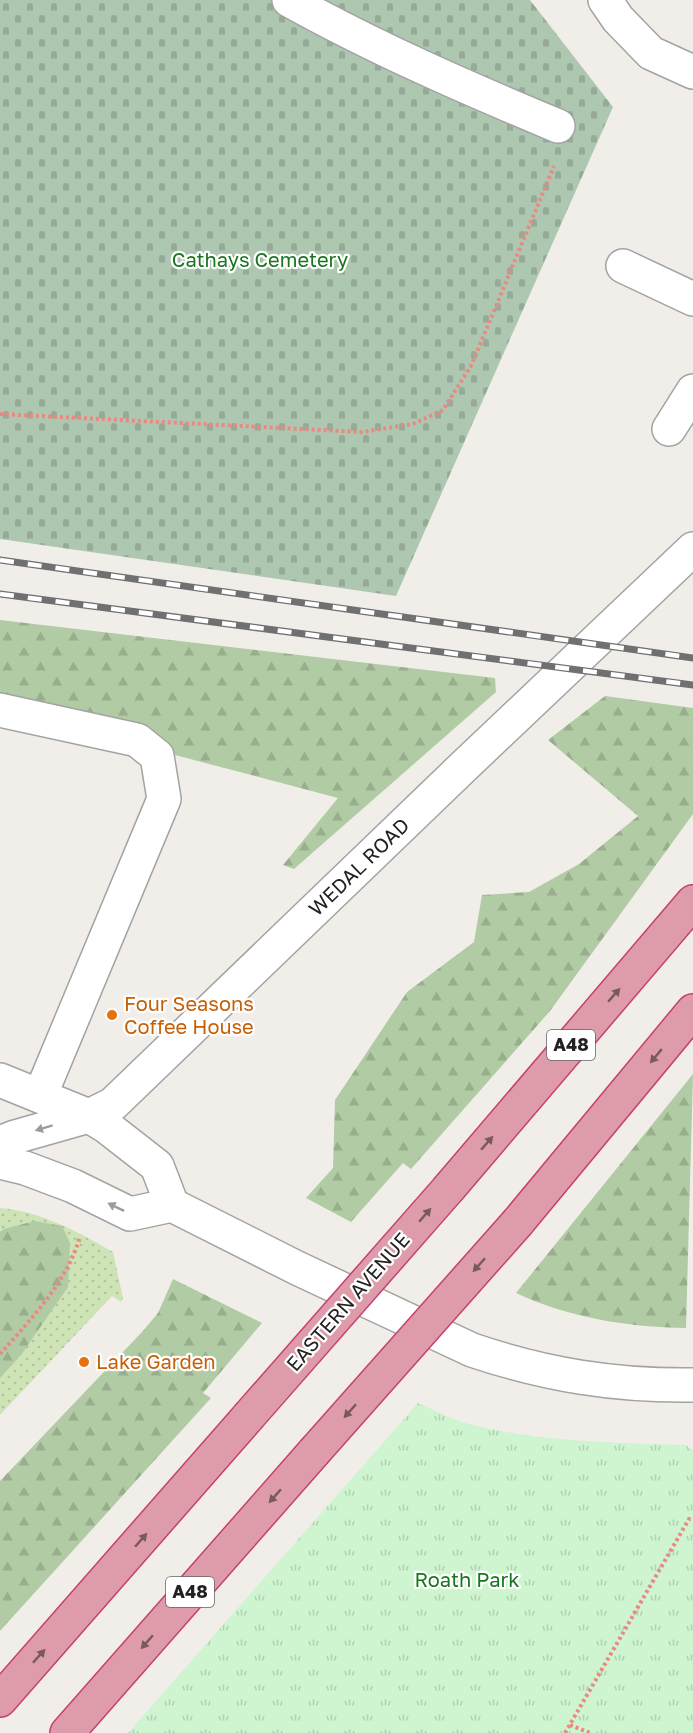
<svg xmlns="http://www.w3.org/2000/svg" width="693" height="1733" font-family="'Golos Text',sans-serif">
  <defs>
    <pattern id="grass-dots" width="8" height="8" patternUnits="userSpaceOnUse" patternTransform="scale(1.5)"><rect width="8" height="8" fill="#cee4b7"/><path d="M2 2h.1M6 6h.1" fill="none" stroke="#b1c39d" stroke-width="1.8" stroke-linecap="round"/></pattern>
    <pattern id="forest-firs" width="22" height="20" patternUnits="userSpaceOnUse" patternTransform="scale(1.5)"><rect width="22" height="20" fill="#b1cba4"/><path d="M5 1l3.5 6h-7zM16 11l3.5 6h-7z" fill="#98ae8d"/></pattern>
    <pattern id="cemetery-stones" width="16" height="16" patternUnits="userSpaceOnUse" patternTransform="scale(1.5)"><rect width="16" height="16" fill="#aec7b1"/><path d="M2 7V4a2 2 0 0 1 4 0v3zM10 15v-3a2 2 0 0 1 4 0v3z" fill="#95ab98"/></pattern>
    <pattern id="park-tufts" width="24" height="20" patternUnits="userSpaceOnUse" patternTransform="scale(1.5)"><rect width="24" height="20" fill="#cef4d0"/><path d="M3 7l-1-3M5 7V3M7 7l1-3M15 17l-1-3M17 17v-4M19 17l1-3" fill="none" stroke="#b1d1b2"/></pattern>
  </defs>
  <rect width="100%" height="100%" fill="#f1eeea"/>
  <!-- grass -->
  <path fill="url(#grass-dots)" d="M0 1208C41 1211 78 1232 113 1252L123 1298 121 1302 112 1296 0 1415Z"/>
  <!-- forest -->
  <g fill="url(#forest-firs)">
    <polygon points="0,620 495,678 496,692 294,869 283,865 338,798 175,755 160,748 0,707"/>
    <polygon points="605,696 693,708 693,814 550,1011 411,1169 403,1163 351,1222 306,1198 333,1168 335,1100 407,992 474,942 482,895 529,892 579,864 638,816 548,740"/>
    <path d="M693 1074 686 1328C627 1327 570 1318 516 1293Z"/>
    <polygon points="35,1221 62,1226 70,1243 68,1287 21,1355 0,1378 0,1232 4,1229"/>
    <polygon points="173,1279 262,1323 203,1393 211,1398 0,1631 0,1481 142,1332 158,1313"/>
  </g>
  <!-- cemetery -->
  <polygon fill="url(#cemetery-stones)" points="0,0 530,0 613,107 396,596 0,539"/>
  <!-- park -->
  <path fill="url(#park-tufts)" d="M418 1403C435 1410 452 1420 469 1424 539 1442 614 1443 686 1445L693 1451V1733H128Z"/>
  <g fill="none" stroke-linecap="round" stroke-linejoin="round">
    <defs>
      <g id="minor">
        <path d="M289 0C375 48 467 88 558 126"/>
        <polyline points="605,0 618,19 651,53 693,72"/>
        <polyline points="623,266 693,299"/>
        <polyline points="669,429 693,391"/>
        <polyline points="0,710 137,740 157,756 164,799 40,1096"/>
        <polyline points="0,1080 89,1116 107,1127 157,1166 172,1205"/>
        <polyline points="0,1143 15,1137 89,1116 113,1104 461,769 693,549"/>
        <path d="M0 1162 25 1168 73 1186 130 1214 172 1205 297 1268 472 1350C546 1375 615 1386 693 1385"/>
      </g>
      <g id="highway">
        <polyline points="449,1188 693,902"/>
        <polyline points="518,1222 693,1011"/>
        <polyline points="0,1700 248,1417"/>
        <polyline points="67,1733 314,1452"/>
      </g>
    </defs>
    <!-- minor casing -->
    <use href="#minor" stroke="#a3a3a3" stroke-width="36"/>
    <!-- highway casing -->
    <use href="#highway" stroke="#c73f72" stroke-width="36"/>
    <!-- path -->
    <g stroke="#ea8982" stroke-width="4" stroke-dasharray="3 3" stroke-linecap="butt">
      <polyline points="0,414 362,432 413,424 443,410 472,364 554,166"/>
      <path d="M0 1354C32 1318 66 1283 80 1237"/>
      <polyline points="570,1725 590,1733"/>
      <polyline points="565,1733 689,1519 693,1519"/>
    </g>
    <!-- minor -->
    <use href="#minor" stroke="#fff" stroke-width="33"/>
    <!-- highway -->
    <use href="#highway" stroke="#de9caa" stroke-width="33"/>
    <defs>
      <g id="rail">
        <polyline points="0,560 693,658"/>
        <polyline points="0,594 693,685"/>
      </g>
    </defs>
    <!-- rail casing -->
    <use href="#rail" stroke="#707070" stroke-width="7"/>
    <!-- rail -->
    <use href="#rail" stroke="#fff" stroke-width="4.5" stroke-dasharray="14" stroke-linecap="butt"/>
    <defs>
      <g id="highway-bridge">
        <polyline points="248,1417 449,1188"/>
        <polyline points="314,1452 518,1222"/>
      </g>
    </defs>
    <!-- highway-bridge casing -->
    <use href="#highway-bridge" stroke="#c73f72" stroke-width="36" stroke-linecap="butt"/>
    <!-- highway-bridge -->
    <use href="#highway-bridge" stroke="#de9caa" stroke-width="33"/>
  </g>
  <!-- one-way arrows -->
  <defs><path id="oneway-solid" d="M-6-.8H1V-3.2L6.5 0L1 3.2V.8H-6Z" transform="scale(1.5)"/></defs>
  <g fill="#77595f">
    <use href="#oneway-solid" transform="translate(614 995) rotate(-49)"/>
    <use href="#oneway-solid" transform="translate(656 1056) rotate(130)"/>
    <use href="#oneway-solid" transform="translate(487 1143) rotate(-49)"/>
    <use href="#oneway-solid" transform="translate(425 1215) rotate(-49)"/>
    <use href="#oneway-solid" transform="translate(479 1265) rotate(132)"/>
    <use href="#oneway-solid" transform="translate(350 1411) rotate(132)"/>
    <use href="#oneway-solid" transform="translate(275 1496) rotate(131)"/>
    <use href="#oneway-solid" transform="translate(141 1540) rotate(-49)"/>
    <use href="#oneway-solid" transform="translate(147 1642) rotate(131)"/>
    <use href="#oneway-solid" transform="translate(39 1656) rotate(-48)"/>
  </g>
  <g fill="#9c9c9c">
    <use href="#oneway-solid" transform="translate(44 1128) rotate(163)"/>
    <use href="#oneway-solid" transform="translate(116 1207) rotate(-154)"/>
  </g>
  <!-- markers -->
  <g fill="#e8710a" stroke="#fff" stroke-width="2">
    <circle cx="112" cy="1015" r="6"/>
    <circle cx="84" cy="1362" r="6"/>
  </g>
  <g text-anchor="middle" stroke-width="4.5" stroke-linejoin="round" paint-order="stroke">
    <!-- shield labels -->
    <g fill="#fff" stroke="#646464" stroke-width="1.5">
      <rect x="547" y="1030" width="48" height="30" rx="4.5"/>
      <rect x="166" y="1577" width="48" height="30" rx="4.5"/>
    </g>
    <g font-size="18" font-weight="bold" fill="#222">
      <text x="571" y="1051">A48</text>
      <text x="190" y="1598">A48</text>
    </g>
    <!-- park labels -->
    <g font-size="20" fill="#1a751f" stroke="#fff">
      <text x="260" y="267">Cathays Cemetery</text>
      <text x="467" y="1587">Roath Park</text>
    </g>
    <!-- street labels -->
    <g font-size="20" fill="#222" stroke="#fff">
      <text transform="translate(359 867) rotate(-44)" y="7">WEDAL ROAD</text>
      <text transform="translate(348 1302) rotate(-49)" y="7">EASTERN AVENUE</text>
    </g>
    <!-- food labels -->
    <g font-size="20" fill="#c56008" stroke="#fff" text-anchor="start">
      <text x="124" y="1011">Four Seasons<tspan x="124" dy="23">Coffee House</tspan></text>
      <text x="96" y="1369">Lake Garden</text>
    </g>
  </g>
</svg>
